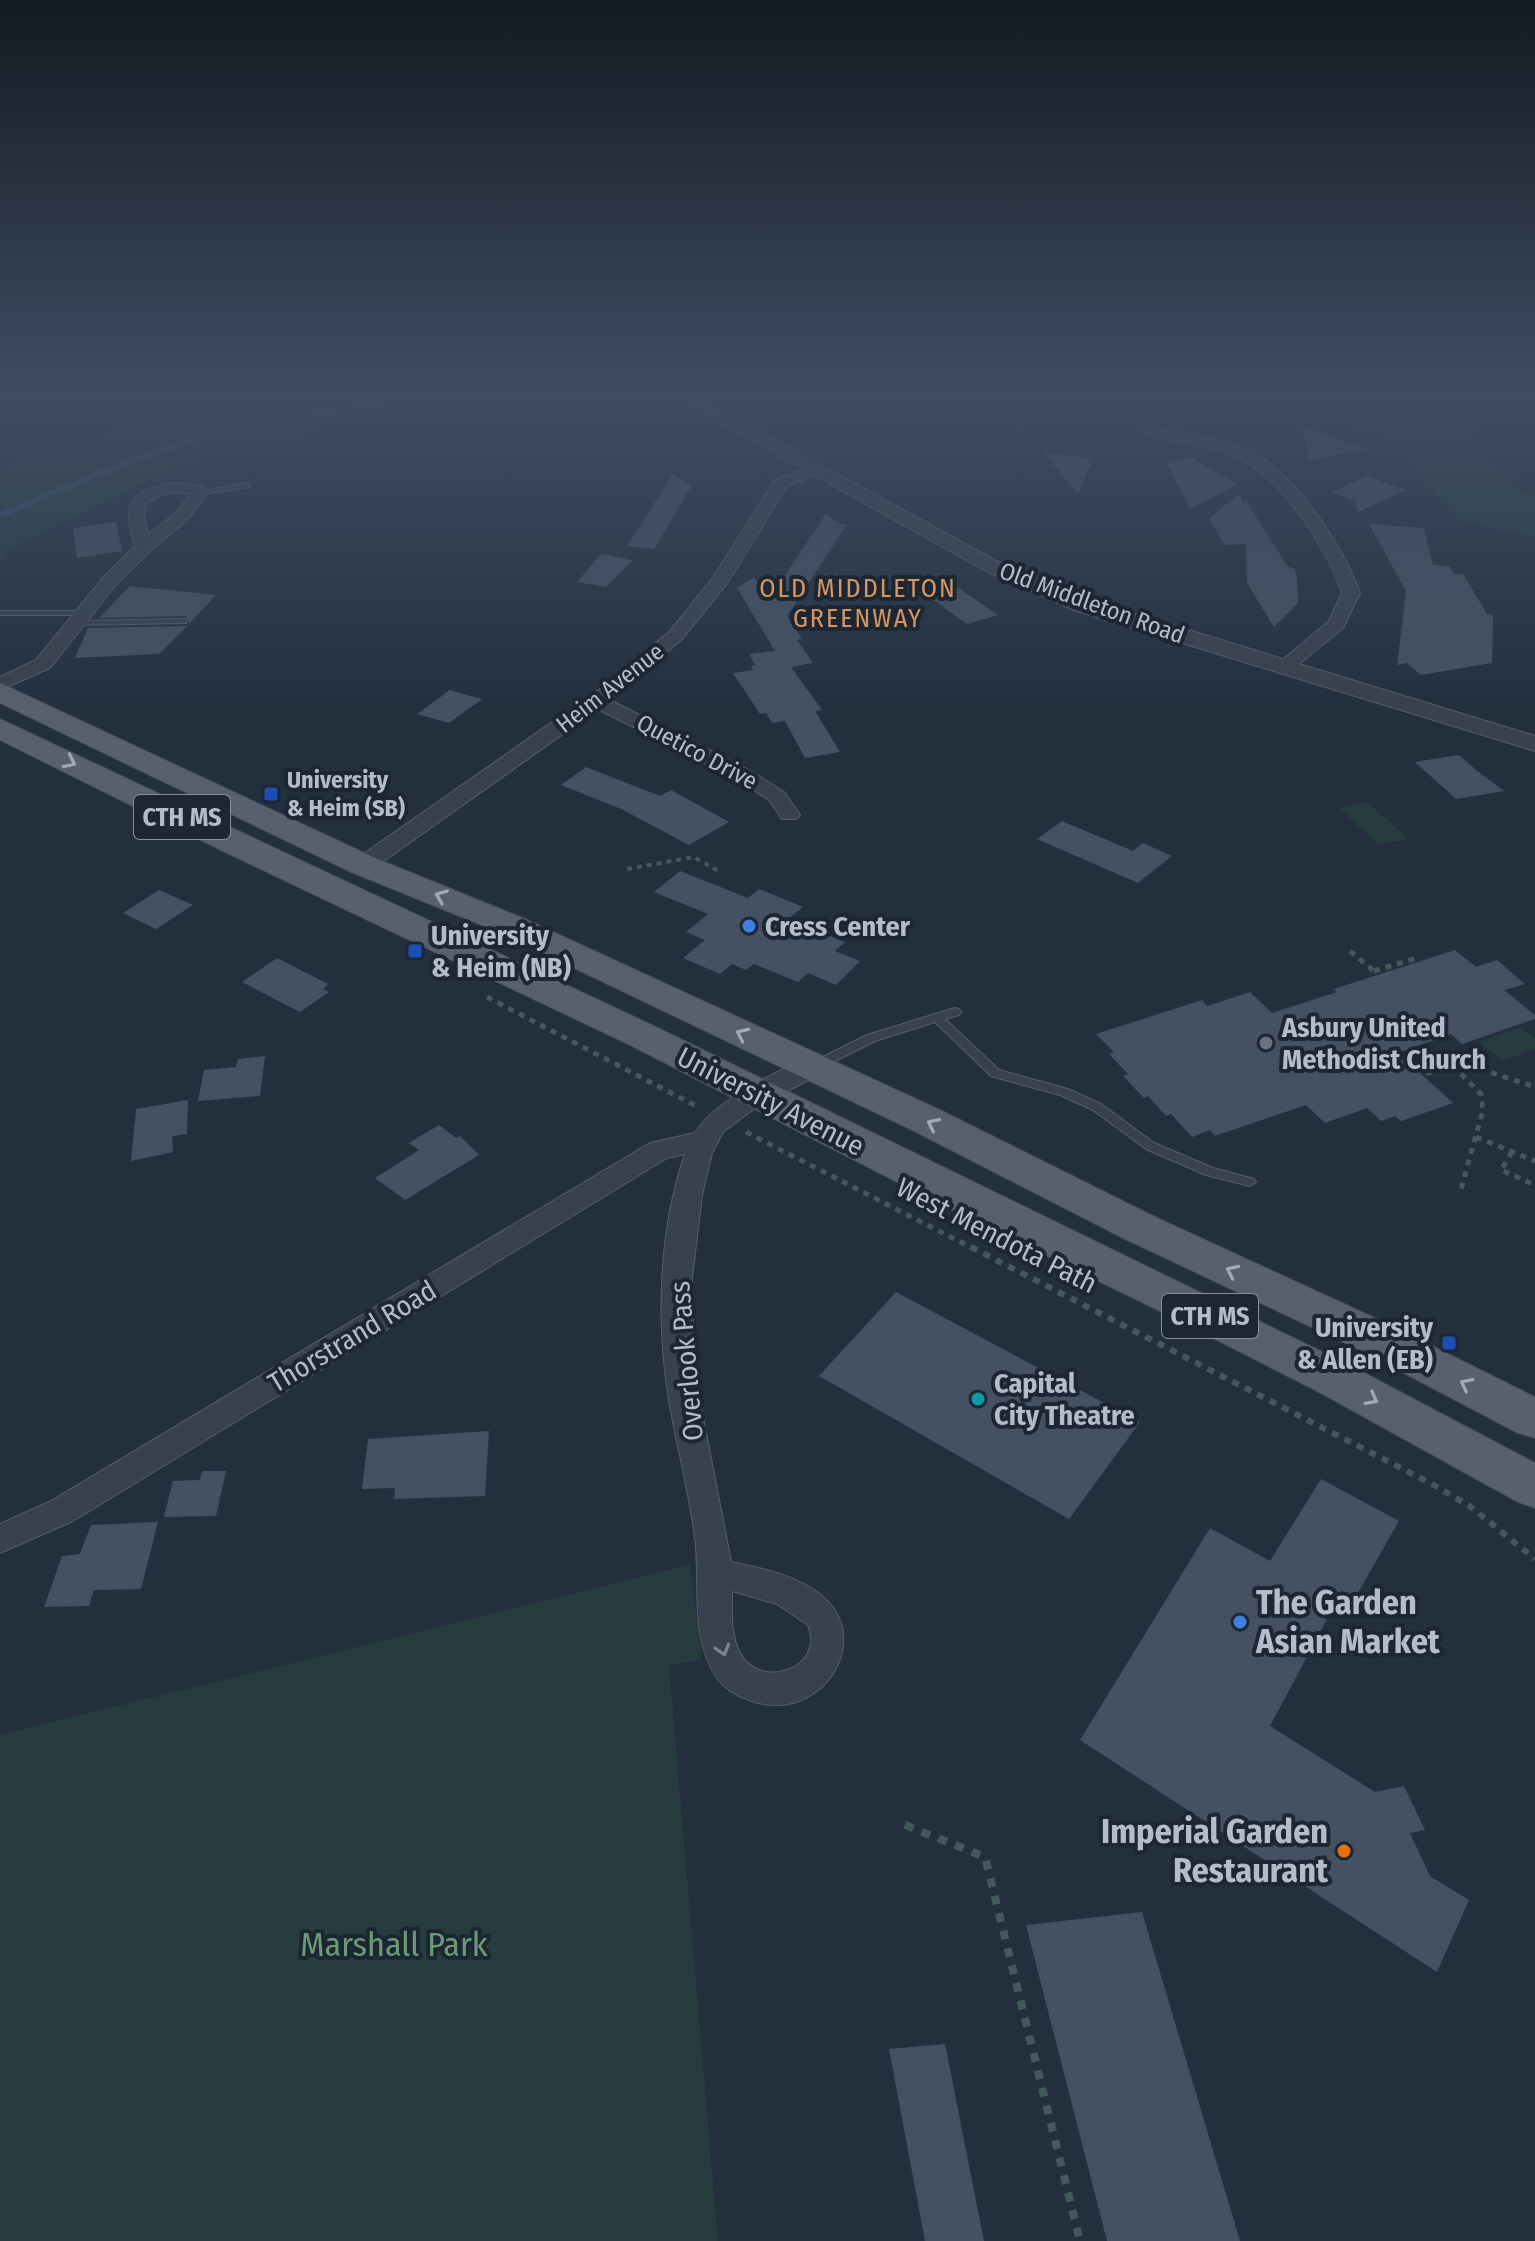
<svg xmlns="http://www.w3.org/2000/svg" width="1535" height="2241" font-family="'Fira Sans Condensed',sans-serif">
  <rect width="100%" height="100%" fill="#242f3e"/>
  <!-- green -->
  <g fill="#263c3f">
    <polygon points="184,394 281,394 315,400 339,394 549,394 477,411 424,399 315,420 305,442 192,460 10,549 0,565 0,469 34,455 48,459 146,417 140,414"/>
    <polygon points="1302,394 1497,394 1472,440 1535,449 1535,454 1480,447 1514,489 1535,495 1535,537 1461,521 1387,440"/>
    <polygon points="1368,802 1408,839 1379,845 1339,808"/>
    <polygon points="1521,1027 1535,1038 1535,1049 1502,1061 1479,1042"/>
    <polygon points="690,1565 702,1660 669,1665 718,2241 0,2241 0,1735"/>
  </g>
  <g fill="none" stroke-linecap="round" stroke-linejoin="round">
    <!-- stream -->
    <path stroke="#394c67" stroke-width="6" d="M0 515C73 485 148 451 225 430 287 414 351 415 412 394"/>
  </g>
  <!-- building -->
  <g fill="#455162">
    <polygon points="1302,426 1367,449 1310,460"/>
    <polygon points="1044,453 1093,458 1078,494"/>
    <polygon points="1192,457 1237,485 1190,509 1166,462"/>
    <polygon points="673,474 692,485 654,549 627,546"/>
    <polygon points="1367,476 1406,490 1358,512 1356,501 1332,492"/>
    <polygon points="1238,494 1245,506 1245,499 1288,567 1294,568 1297,576 1298,603 1274,627 1247,583 1246,544 1225,545 1209,519"/>
    <polygon points="826,514 842,525 847,524 787,616 802,639 797,640 813,663 791,667 822,710 815,711 840,752 805,758 785,721 772,723 766,713 760,714 733,673 753,670 751,666 755,665 749,654 775,651 737,588 754,577 769,599"/>
    <polygon points="116,522 122,551 77,558 73,528"/>
    <polygon points="1369,524 1424,528 1433,565 1449,566 1454,574 1463,574 1487,614 1493,615 1492,663 1421,675 1407,663 1397,665 1406,591"/>
    <polygon points="601,554 633,560 606,587 577,582"/>
    <polygon points="130,586 168,590 216,595 189,624 186,616 99,618"/>
    <polygon points="959,588 998,615 967,624 928,596"/>
    <polygon points="187,626 159,654 75,658 88,628"/>
    <polygon points="450,690 482,699 449,723 417,714"/>
    <polygon points="1459,755 1476,770 1504,791 1456,799 1415,762"/>
    <polygon points="586,767 660,796 671,790 729,822 689,845 621,809 561,785"/>
    <polygon points="1062,821 1133,851 1143,843 1172,856 1138,883 1037,839"/>
    <polygon points="680,871 748,898 759,889 803,907 788,919 845,942 835,951 860,961 836,985 808,973 798,982 754,964 746,970 732,964 720,974 683,958 705,940 686,932 708,914 654,892"/>
    <polygon points="159,890 193,905 156,929 123,913"/>
    <polygon points="1455,950 1476,967 1497,960 1525,984 1504,990 1535,1015 1535,1019 1462,1044 1451,1034 1398,1053 1453,1103 1401,1121 1395,1116 1381,1121 1367,1108 1325,1123 1306,1105 1215,1136 1210,1130 1192,1137 1171,1114 1166,1116 1148,1096 1144,1098 1123,1076 1128,1074 1109,1054 1114,1052 1096,1034 1202,1000 1207,1006 1250,992 1272,1013 1337,992 1334,989"/>
    <polygon points="277,958 328,984 323,989 329,992 300,1012 242,982"/>
    <polygon points="265,1056 260,1096 198,1101 204,1070 236,1067 238,1059"/>
    <polygon points="188,1100 187,1134 172,1136 173,1152 131,1161 136,1109"/>
    <polygon points="439,1125 456,1138 460,1136 479,1155 405,1200 375,1178 419,1150 409,1143"/>
    <polygon points="896,1292 1140,1422 1069,1519 819,1376"/>
    <polygon points="489,1431 485,1496 394,1499 395,1488 362,1489 368,1439"/>
    <polygon points="202,1471 226,1471 216,1516 164,1517 173,1481 200,1480"/>
    <polygon points="1321,1479 1399,1521 1355,1598 1342,1591 1270,1726 1375,1792 1404,1786 1425,1830 1410,1833 1430,1876 1469,1900 1437,1972 1080,1740 1210,1528 1270,1561"/>
    <polygon points="158,1522 141,1589 94,1590 89,1606 44,1607 62,1556 80,1554 91,1525"/>
    <polygon points="1142,1912 1240,2241 1107,2241 1026,1925"/>
    <polygon points="945,2044 984,2241 925,2241 889,2049"/>
  </g>
  <g fill="none" stroke-linecap="round" stroke-linejoin="round">
    <defs>
      <g id="service">
        <polygon points="246,483 249,483 249,487 201,494 197,492"/>
        <polygon points="0,611 85,611 89,613 85,615 0,615"/>
        <polygon points="183,619 186,619 186,623 78,625 74,623 78,621"/>
        <polygon points="955,1008 959,1009 961,1012 959,1015 945,1019 999,1070 1068,1089 1101,1104 1154,1143 1213,1168 1254,1179 1256,1182 1250,1186 1206,1175 1146,1149 1093,1110 1060,1095 991,1076 935,1022 875,1041 821,1068 813,1068 811,1065 813,1062 867,1035"/>
      </g>
      <g id="minor">
        <path d="M1149 428C1183 434 1227 437 1257 455 1299 479 1344 549 1360 593L1343 628 1289 672 1282 674 1273 668 1329 621 1342 593C1328 551 1285 483 1245 461 1215 444 1176 443 1144 435L1142 432Z"/>
        <polygon points="813,466 821,471 818,474 787,486 728,582 682,639 610,700 754,773 784,792 800,815 796,819 782,819 769,800 740,781 598,709 371,870 355,870 352,865 355,860 614,679 670,631 712,579 775,480"/>
        <path d="M176 483 200 486 209 492 188 519 150 551 115 586 50 668 0 690V677L36 660 103 578 135 546C121 504 130 488 176 483ZM176 492 191 494 176 513 148 535 144 517 146 503 161 495Z"/>
        <path d="M813 1059 822 1061 826 1067 822 1073 755 1108 723 1132 712 1153 702 1195 692 1277 693 1349 699 1397 731 1562C760 1568 797 1575 821 1595 865 1630 839 1694 788 1704 766 1709 731 1698 717 1678 689 1637 701 1583 695 1537 689 1491 677 1446 669 1400 656 1320 659 1230 685 1154L667 1158 73 1521 0 1553V1524L51 1501 650 1143 695 1133C714 1102 778 1068 813 1059ZM732 1591 777 1604 808 1625C826 1669 760 1691 740 1653 730 1635 732 1611 732 1591Z"/>
      </g>
      <polygon id="tertiary" points="669,394 691,394 1000,563 1090,600 1535,736 1535,751 1074,610 986,571"/>
      <g id="primary">
        <polygon points="0,683 375,858 525,919 940,1110 1153,1216 1390,1325 1535,1397 1535,1438 1518,1433 1358,1349 1123,1238 912,1130 501,933 351,872 0,703"/>
        <polygon points="0,719 658,1028 1351,1366 1535,1463 1535,1508 1518,1502 1319,1392 1158,1310 936,1202 632,1046 229,854 0,740"/>
      </g>
    </defs>
    <!-- service casing -->
    <use href="#service" stroke="#565f6c" stroke-width="2"/>
    <!-- minor casing -->
    <use href="#minor" stroke="#565f6c" stroke-width="2"/>
    <!-- tertiary casing -->
    <use href="#tertiary" stroke="#565f6c" stroke-width="2"/>
    <!-- primary casing -->
    <use href="#primary" stroke="#414a57" stroke-width="2"/>
    <!-- path-far3 -->
    <polyline stroke="#44595c" stroke-width="4" stroke-dasharray="5 5" stroke-linecap="butt" points="627,869 694,857 722,873"/>
    <!-- path-far2 -->
    <g stroke="#44595c" stroke-width="5" stroke-dasharray="6 6" stroke-linecap="butt">
      <polyline points="1350,951 1374,971"/>
      <polyline points="1374,971 1420,957"/>
      <polyline points="487,997 698,1107"/>
      <polyline points="1424,1047 1444,1057 1535,1087"/>
      <polyline points="1444,1057 1481,1094 1483,1110 1461,1189"/>
      <polyline points="1426,1074 1451,1065"/>
      <polyline points="746,1132 974,1249"/>
      <polyline points="1476,1137 1535,1161"/>
      <polyline points="1512,1152 1501,1170 1535,1185"/>
    </g>
    <!-- path-far1 -->
    <polyline stroke="#44595c" stroke-width="6" stroke-dasharray="7 7" stroke-linecap="butt" points="971,1247 1432,1484 1471,1507 1535,1559"/>
    <!-- path -->
    <polyline stroke="#44595c" stroke-width="8" stroke-dasharray="9 9" stroke-linecap="butt" points="905,1825 985,1857 1080,2241"/>
    <!-- service -->
    <use href="#service" fill="#38414e" fill-rule="evenodd"/>
    <!-- minor -->
    <use href="#minor" fill="#38414e" fill-rule="evenodd"/>
    <!-- tertiary -->
    <use href="#tertiary" fill="#38414e" fill-rule="evenodd"/>
    <!-- primary -->
    <use href="#primary" fill="#56606e" fill-rule="evenodd"/>
  </g>
  <!-- one-way arrows -->
  <defs><path id="oneway-chevron" d="M-2-3.5L2.5 0L-2 3.5" fill="none" stroke-width="1.6" stroke-linecap="round" stroke-linejoin="round" transform="scale(2)"/></defs>
  <g stroke="#a1aab7">
    <use href="#oneway-chevron" transform="translate(70 762) rotate(26)"/>
    <use href="#oneway-chevron" transform="translate(441 896) rotate(-158)"/>
    <use href="#oneway-chevron" transform="translate(742 1034) rotate(-155)"/>
    <use href="#oneway-chevron" transform="translate(933 1124) rotate(-153)"/>
    <use href="#oneway-chevron" transform="translate(1232 1271) rotate(-155)"/>
    <use href="#oneway-chevron" transform="translate(1466 1384) rotate(-153)"/>
    <use href="#oneway-chevron" transform="translate(1372 1399) rotate(28)"/>
  </g>
  <use stroke="#7c8592" href="#oneway-chevron" transform="translate(723 1650) rotate(73)"/>
  <!-- sky -->
  <linearGradient id="sky" x2="0" y2="1"><stop stop-color="#141a22"/><stop offset="0.56" stop-color="#3f4d63"/><stop offset="1" stop-color="#3f4d63" stop-opacity="0"/></linearGradient>
  <rect width="1535" height="708" fill="url(#sky)"/>
  <!-- markers -->
  <g fill="#1a4fb4" stroke="#1d2633" stroke-width="3">
    <rect x="263" y="786" width="16" height="16" rx="4"/>
    <rect x="407" y="943" width="16" height="16" rx="4"/>
    <rect x="1441" y="1335" width="16" height="16" rx="4"/>
  </g>
  <g fill="#3f7fe0" stroke="#1d2633" stroke-width="3">
    <circle cx="749" cy="926" r="8"/>
    <circle cx="1240" cy="1622" r="8"/>
  </g>
  <circle fill="#6b7280" stroke="#1d2633" stroke-width="3" cx="1266" cy="1043" r="8"/>
  <circle fill="#0f9aa8" stroke="#1d2633" stroke-width="3" cx="978" cy="1399" r="8"/>
  <circle fill="#e8710a" stroke="#1d2633" stroke-width="3" cx="1344" cy="1851" r="8"/>
  <g text-anchor="middle" stroke-width="8" stroke-linejoin="round" paint-order="stroke">
    <!-- far-street labels -->
    <g font-size="24" fill="#b4bcc9" stroke="#1d2633">
      <text transform="translate(1092 603) rotate(20)" y="8">Old Middleton Road</text>
      <text transform="translate(610 688) rotate(-38)" y="8">Heim Avenue</text>
      <text transform="translate(697 752) rotate(28)" y="8">Quetico Drive</text>
    </g>
    <!-- far-poi labels -->
    <g font-size="24" font-weight="bold" fill="#b4bcc9" stroke="#1d2633" text-anchor="start">
      <text x="287" y="788">University<tspan x="287" dy="28">&amp; Heim (SB)</tspan></text>
    </g>
    <!-- far-neighbourhood labels -->
    <g font-size="26" letter-spacing="2" fill="#d59563" stroke="#1d2633">
      <text x="858" y="597">OLD MIDDLETON<tspan x="858" dy="30">GREENWAY</tspan></text>
    </g>
    <!-- shield labels -->
    <g fill="#1d2633" stroke="#878f9c" stroke-width="2">
      <rect x="134" y="795" width="96" height="44" rx="6"/>
      <rect x="1162" y="1294" width="96" height="44" rx="6"/>
    </g>
    <g font-size="26" font-weight="bold" fill="#b4bcc9">
      <text x="182" y="826">CTH MS</text>
      <text x="1210" y="1325">CTH MS</text>
    </g>
    <!-- poi labels -->
    <g font-size="28" font-weight="bold" fill="#b4bcc9" stroke="#1d2633" text-anchor="start">
      <text x="765" y="936">Cress Center</text>
      <text x="431" y="945">University<tspan x="431" dy="32">&amp; Heim (NB)</tspan></text>
      <text x="1282" y="1037">Asbury United<tspan x="1282" dy="32">Methodist Church</tspan></text>
      <text x="1433" y="1337" text-anchor="end">University<tspan x="1433" dy="32">&amp; Allen (EB)</tspan></text>
      <text x="994" y="1393">Capital<tspan x="994" dy="32">City Theatre</tspan></text>
    </g>
    <!-- street labels -->
    <g font-size="28" fill="#b4bcc9" stroke="#1d2633">
      <text transform="translate(771 1101) rotate(27)" y="10">University Avenue</text>
      <text transform="translate(997 1235) rotate(27)" y="10">West Mendota Path</text>
      <text transform="translate(352 1336) rotate(-31)" y="10">Thorstrand Road</text>
      <text transform="translate(686 1361) rotate(-95)" y="10">Overlook Pass</text>
    </g>
    <!-- near-poi labels -->
    <g font-size="34" font-weight="bold" fill="#b4bcc9" stroke="#1d2633" text-anchor="start">
      <text x="1256" y="1614">The Garden<tspan x="1256" dy="39">Asian Market</tspan></text>
      <text x="1328" y="1843" text-anchor="end">Imperial Garden<tspan x="1328" dy="39">Restaurant</tspan></text>
    </g>
    <!-- near-park labels -->
    <g font-size="34" fill="#6b9a76" stroke="#1d2633">
      <text x="394" y="1956">Marshall Park</text>
    </g>
  </g>
</svg>
